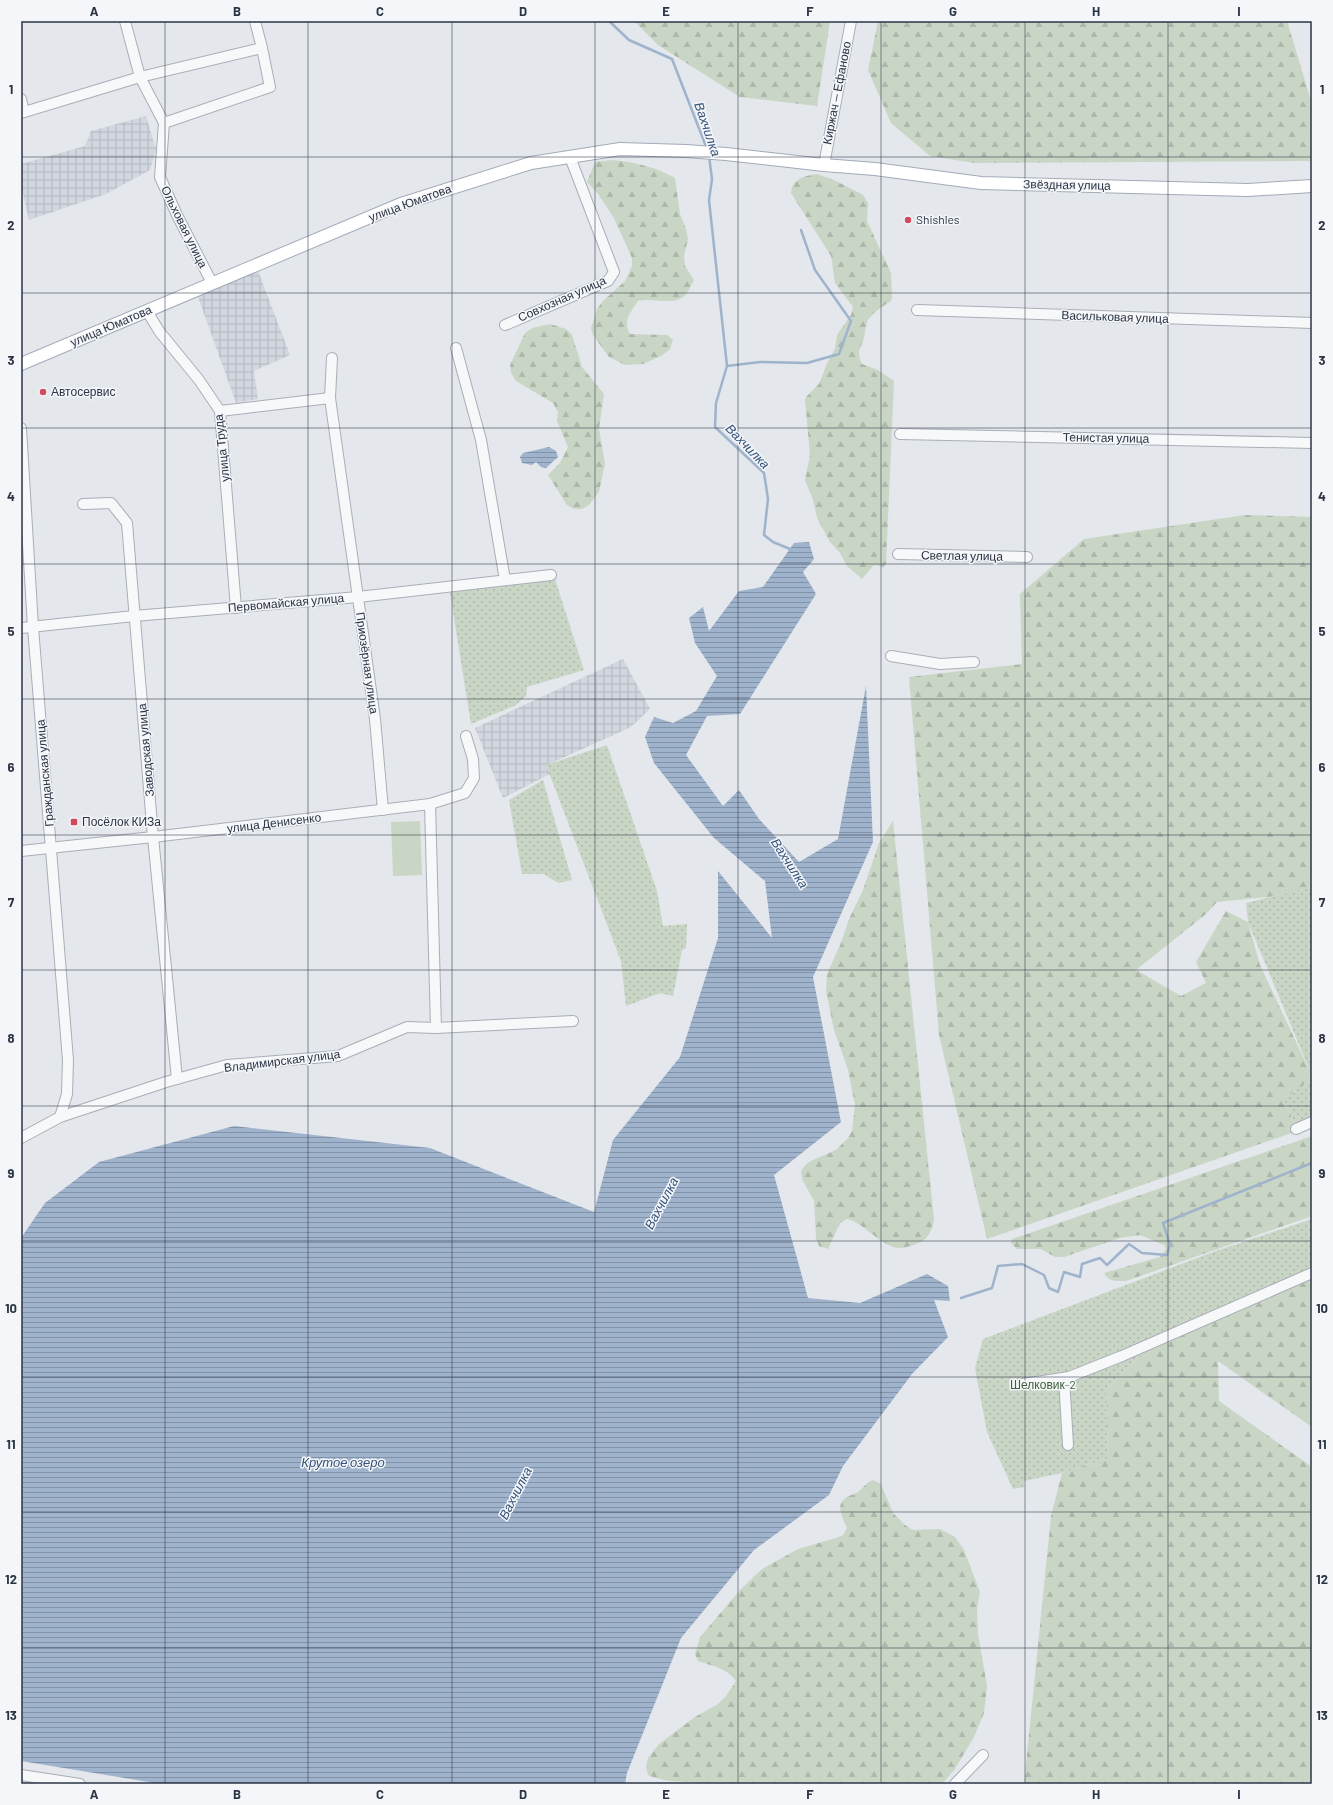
<svg xmlns="http://www.w3.org/2000/svg" width="1333" height="1805" font-family="Barlow,sans-serif">
  <defs>
    <pattern id="industrial-grid" width="8" height="8" patternUnits="userSpaceOnUse"><rect width="8" height="8" fill="#d2d6de"/><path d="M0 4h8M4 0v8" fill="none" stroke="#b4b8c0"/></pattern>
    <pattern id="forest-firs" width="22" height="20" patternUnits="userSpaceOnUse"><rect width="22" height="20" fill="#c9d6c5"/><path d="M5 1l3.5 6h-7zM16 11l3.5 6h-7z" fill="#adb8ab"/></pattern>
    <pattern id="park-dots" width="8" height="8" patternUnits="userSpaceOnUse"><rect width="8" height="8" fill="#c9d6c5"/><path d="M2 2h.1M6 6h.1" fill="none" stroke="#adb8ab" stroke-width="1.8" stroke-linecap="round"/></pattern>
    <pattern id="water-rules" width="6" height="5" patternUnits="userSpaceOnUse"><rect width="6" height="5" fill="#9fb4cc"/><path d="M0 2.5h6" fill="none" stroke="#8293a7"/></pattern>
  </defs>
  <rect width="100%" height="100%" fill="#e4e7ec"/>
  <!-- industrial -->
  <g fill="url(#industrial-grid)">
    <polygon points="146,116 156,149 150,170 106,194 29,220 21,185 21,164 85,146 91,131"/>
    <polygon points="258,271 290,355 254,371 258,399 236,403 198,297"/>
    <polygon points="623,659 650,709 631,727 547,765 550,774 503,798 475,728"/>
  </g>
  <!-- grass -->
  <polygon fill="#c9d6c5" points="420,821 422,875 393,876 391,822"/>
  <!-- forest -->
  <g fill="url(#forest-firs)">
    <polygon points="634,21 830,21 817,106 740,97 658,45"/>
    <polygon points="878,21 1287,21 1312,104 1312,161 974,163 930,156 891,123 868,70"/>
    <path d="M612 160C634 162 656 167 675 178L680 214 686 229 688 239 684 256 685 266 694 280C691 285 688 293 684 296 673 306 652 297 638 301 631 312 622 321 630 334L667 335 673 340 670 349 661 356 643 364 625 365 609 357 593 335 591 328 597 309 603 301 625 281 632 266V258L613 216 598 194 587 182 595 162Z"/>
    <path d="M817 174 832 179 863 195 868 203 867 221 891 273 892 297 891 301C883 306 871 313 867 322 865 328 865 335 863 341 859 352 857 352 862 364L878 370 894 381 886 564 883 567 876 565 873 566 862 579 847 566 840 553 830 542 817 518 813 500 805 480 810 455 805 400 807 396 819 384 828 361 835 349 837 335 851 315 853 307 835 283 831 256 791 193C792 178 805 176 817 174Z"/>
    <polygon points="550,324 566,329 572,335 582,367 604,394 599,429 605,464 599,492 589,505 582,509 574,509 567,505 548,475 560,463 568,447 557,421 558,412 553,403 516,381 511,373 510,365 525,333 532,328"/>
    <polygon points="1245,515 1312,517 1312,887 1276,896 1217,902 1206,914 1136,970 1181,996 1206,983 1196,962 1226,911 1248,922 1260,965 1312,1076 1312,1079 1284,1099 1297,1131 987,1239 939,1035 909,677 1022,664 1020,594 1084,539"/>
    <path d="M893 821 934 1220C932 1231 927 1241 916 1244 912 1245 906 1248 901 1248 883 1249 865 1223 847 1219L840 1223 828 1249 819 1246 816 1238 814 1201 802 1179 801 1171 806 1164 813 1160 836 1150 848 1138 852 1131 855 1105 848 1070 834 1030 826 991 827 974 841 943 849 919 863 890 879 843Z"/>
    <path d="M1312 1136V1216L1126 1281C1117 1281 1108 1282 1104 1273L1160 1257 1166 1249 1164 1245 1140 1235 1120 1238 1064 1257H1055L1041 1249H1017L1011 1243 1012 1239Z"/>
    <polygon points="1312,1278 1312,1427 1218,1361 1219,1401 1312,1467 1312,1784 1024,1784 1051,1516 1062,1473 1108,1458 1106,1390 1144,1352"/>
    <path d="M873 1480 881 1484 893 1513 905 1525 913 1530 940 1529 955 1537 964 1550 980 1592 977 1608 978 1634 987 1686 984 1713 974 1737 955 1769 942 1784H698L696 1782C680 1782 663 1782 648 1775L646 1767 648 1758 659 1744 695 1717 718 1704 726 1696 736 1681C727 1668 712 1666 698 1661L695 1654 700 1637 741 1589 762 1569 798 1549 836 1538 843 1535 847 1528C843 1518 834 1505 847 1497 850 1495 853 1495 856 1493 863 1489 865 1483 873 1480Z"/>
  </g>
  <!-- park -->
  <g fill="url(#park-dots)">
    <polygon points="555,579 584,670 527,687 526,696 516,705 471,724 450,593 501,583"/>
    <polygon points="607,745 657,891 663,926 687,924 686,948 682,950 673,996 660,993 626,1006 621,961 546,765"/>
    <polygon points="543,780 572,880 558,883 544,874 522,874 509,800"/>
    <polygon points="1312,887 1312,1076 1248,922 1246,903"/>
    <polygon points="1312,1079 1312,1127 1297,1131 1284,1099"/>
    <polygon points="1312,1219 1312,1278 1144,1352 1106,1390 1108,1458 1062,1473 1024,1481 1024,1487 1013,1489 987,1432 975,1368 983,1339 1213,1252"/>
  </g>
  <!-- water -->
  <g fill="url(#water-rules)">
    <polygon points="549,447 556,451 558,457 546,468 541,467 536,462 532,465 522,463 520,457 523,453"/>
    <polygon points="809,542 814,559 803,572 816,594 740,714 707,716 686,755 723,806 739,790 759,819 799,862 838,839 866,686 873,842 813,977 841,1122 774,1175 808,1298 860,1303 927,1274 948,1286 950,1301 934,1300 948,1337 912,1374 843,1466 829,1495 754,1550 681,1638 627,1773 625,1784 161,1784 21,1761 21,1238 45,1203 99,1162 234,1126 430,1148 594,1212 613,1140 680,1057 718,938 718,871 772,938 765,881 714,838 654,763 645,737 654,717 673,723 696,711 717,676 695,643 689,618 703,607 709,631 739,591 763,587 794,543"/>
  </g>
  <g fill="none" stroke-linecap="round" stroke-linejoin="round">
    <!-- stream -->
    <g stroke="#9fb4cc" stroke-width="2.5">
      <polyline points="609,21 629,40 672,59 707,149"/>
      <polyline points="709,156 712,179 709,200 727,366 716,403 715,427 764,473 768,499 764,535 773,542 790,549 790,551"/>
      <polyline points="727,366 760,362 807,363 839,354 851,321 815,270 801,230"/>
      <polyline points="961,1298 992,1288 998,1266 1022,1264 1044,1275 1049,1288 1058,1292 1064,1272 1080,1277 1082,1264 1100,1258 1107,1265 1129,1244 1142,1253 1167,1255 1170,1245 1163,1223 1312,1163"/>
    </g>
    <defs>
      <g id="minor">
        <polyline points="125,21 140,77 164,123"/>
        <polyline points="21,99 24,112"/>
        <polyline points="21,113 140,77 262,48 255,21"/>
        <polyline points="164,123 160,177 177,215 212,283"/>
        <polyline points="164,123 270,87 262,48"/>
        <polyline points="824,165 851,21"/>
        <polyline points="917,310 1312,323"/>
        <polyline points="147,311 159,331 199,380 220,411 236,608"/>
        <polyline points="505,325 608,281 614,272 570,157"/>
        <polyline points="456,348 481,440 505,580"/>
        <polyline points="330,398 332,358"/>
        <polyline points="220,411 330,398 375,719 383,810"/>
        <polyline points="21,428 33,627 68,1060 67,1094 60,1117"/>
        <polyline points="900,434 1312,443"/>
        <polyline points="83,504 111,503 127,523 153,837 177,1079"/>
        <polyline points="898,554 1027,557"/>
        <polyline points="21,628 134,616 358,597 551,575"/>
        <polyline points="891,656 940,664 974,662"/>
        <polyline points="430,804 436,1028"/>
        <polyline points="21,851 153,837 430,804 465,793 474,778 473,759 466,736"/>
        <polyline points="1296,1129 1312,1122"/>
        <polyline points="21,1138 60,1117 166,1082 227,1065 338,1056 407,1027 436,1028 573,1021"/>
        <polyline points="1064,1378 1068,1445"/>
        <polyline points="1016,1385 1069,1377 1122,1356 1312,1273"/>
        <polyline points="21,1775 80,1784"/>
        <polyline points="955,1784 983,1755"/>
      </g>
      <polyline id="major" points="21,364 401,204 531,163 620,149 686,151 726,154 824,165 875,169 981,183 1248,190 1312,186"/>
    </defs>
    <!-- minor casing -->
    <use href="#minor" stroke="#a9aeb7" stroke-width="12"/>
    <!-- major casing -->
    <use href="#major" stroke="#a3abb8" stroke-width="14"/>
    <!-- minor -->
    <use href="#minor" stroke="#f7f8fa" stroke-width="10"/>
    <!-- major -->
    <use href="#major" stroke="#fff" stroke-width="12"/>
  </g>
  <!-- grid -->
  <path fill="none" stroke="#2b3445" stroke-width="1" stroke-opacity="0.55" d="M165 21V1784M308 21V1784M452 21V1784M595 21V1784M738 21V1784M881 21V1784M1025 21V1784M1168 21V1784M21 157H1312M21 293H1312M21 428H1312M21 564H1312M21 699H1312M21 835H1312M21 970H1312M21 1106H1312M21 1241H1312M21 1377H1312M21 1512H1312M21 1648H1312"/>
  <!-- markers -->
  <g fill="#d1495b" stroke="#f4f6f9" stroke-width="1.5">
    <circle cx="908" cy="220" r="4"/>
    <circle cx="43" cy="392" r="4"/>
    <rect x="70" y="818" width="8" height="8" rx="2"/>
  </g>
  <g text-anchor="middle" stroke-width="3" stroke-linejoin="round" paint-order="stroke">
    <!-- street labels -->
    <g font-size="12" fill="#2b3445" stroke="#f4f6f9">
      <text transform="translate(837 93) rotate(-79)" y="4">Киржач — Ефаново</text>
      <text transform="translate(1067 185) rotate(1)" y="4">Звёздная улица</text>
      <text transform="translate(410 203) rotate(-20)" y="4">улица Юматова</text>
      <text transform="translate(184 227) rotate(64)" y="4">Ольховая улица</text>
      <text transform="translate(562 299) rotate(-24)" y="4">Совхозная улица</text>
      <text transform="translate(1115 317) rotate(2)" y="4">Васильковая улица</text>
      <text transform="translate(111 326) rotate(-23)" y="4">улица Юматова</text>
      <text transform="translate(1106 438) rotate(1)" y="4">Тенистая улица</text>
      <text transform="translate(222 448) rotate(-96)" y="4">улица Труда</text>
      <text transform="translate(962 556) rotate(1)" y="4">Светлая улица</text>
      <text transform="translate(286 603) rotate(-5)" y="4">Первомайская улица</text>
      <text transform="translate(367 663) rotate(82)" y="4">Приозёрная улица</text>
      <text transform="translate(146 750) rotate(-95)" y="4">Заводская улица</text>
      <text transform="translate(45 773) rotate(-95)" y="4">Гражданская улица</text>
      <text transform="translate(274 823) rotate(-7)" y="4">улица Денисенко</text>
      <text transform="translate(282 1061) rotate(-7)" y="4">Владимирская улица</text>
    </g>
    <!-- poi labels -->
    <g font-size="12" fill="#2b3445" stroke="#f4f6f9" text-anchor="start">
      <text x="916" y="224">Shishles</text>
      <text x="51" y="396">Автосервис</text>
      <text x="82" y="826">Посёлок КИЗа</text>
    </g>
    <!-- park labels -->
    <g font-size="12" fill="#3f6138" stroke="#f4f6f9">
      <text x="1043" y="1389">Шелковик-2</text>
    </g>
    <!-- water labels -->
    <g font-size="13" font-style="italic" fill="#34527a" stroke="#f4f6f9">
      <text transform="translate(708 129) rotate(71)" y="5">Вахчилка</text>
      <text transform="translate(748 446) rotate(46)" y="5">Вахчилка</text>
      <text transform="translate(790 863) rotate(57)" y="5">Вахчилка</text>
      <text transform="translate(661 1203) rotate(-62)" y="5">Вахчилка</text>
      <text x="343" y="1467">Крутое озеро</text>
      <text transform="translate(515 1493) rotate(-63)" y="5">Вахчилка</text>
    </g>
  </g>
  <!-- border -->
  <rect width="1333" height="1805" fill="none" stroke="#f4f6f9" stroke-width="44"/>
  <rect x="22" y="22" width="1289" height="1761" fill="none" stroke="#2b3445" stroke-width="1.5"/>
  <g font-size="13" text-anchor="middle" font-weight="bold" fill="#2b3445">
    <text x="94" y="16">A</text>
    <text x="237" y="16">B</text>
    <text x="380" y="16">C</text>
    <text x="523" y="16">D</text>
    <text x="666" y="16">E</text>
    <text x="810" y="16">F</text>
    <text x="953" y="16">G</text>
    <text x="1096" y="16">H</text>
    <text x="1239" y="16">I</text>
    <text x="11" y="94">1</text>
    <text x="1322" y="94">1</text>
    <text x="11" y="230">2</text>
    <text x="1322" y="230">2</text>
    <text x="11" y="365">3</text>
    <text x="1322" y="365">3</text>
    <text x="11" y="501">4</text>
    <text x="1322" y="501">4</text>
    <text x="11" y="636">5</text>
    <text x="1322" y="636">5</text>
    <text x="11" y="772">6</text>
    <text x="1322" y="772">6</text>
    <text x="11" y="907">7</text>
    <text x="1322" y="907">7</text>
    <text x="11" y="1043">8</text>
    <text x="1322" y="1043">8</text>
    <text x="11" y="1178">9</text>
    <text x="1322" y="1178">9</text>
    <text x="11" y="1313">10</text>
    <text x="1322" y="1313">10</text>
    <text x="11" y="1449">11</text>
    <text x="1322" y="1449">11</text>
    <text x="11" y="1584">12</text>
    <text x="1322" y="1584">12</text>
    <text x="11" y="1720">13</text>
    <text x="1322" y="1720">13</text>
    <text x="94" y="1799">A</text>
    <text x="237" y="1799">B</text>
    <text x="380" y="1799">C</text>
    <text x="523" y="1799">D</text>
    <text x="666" y="1799">E</text>
    <text x="810" y="1799">F</text>
    <text x="953" y="1799">G</text>
    <text x="1096" y="1799">H</text>
    <text x="1239" y="1799">I</text>
  </g>
</svg>
